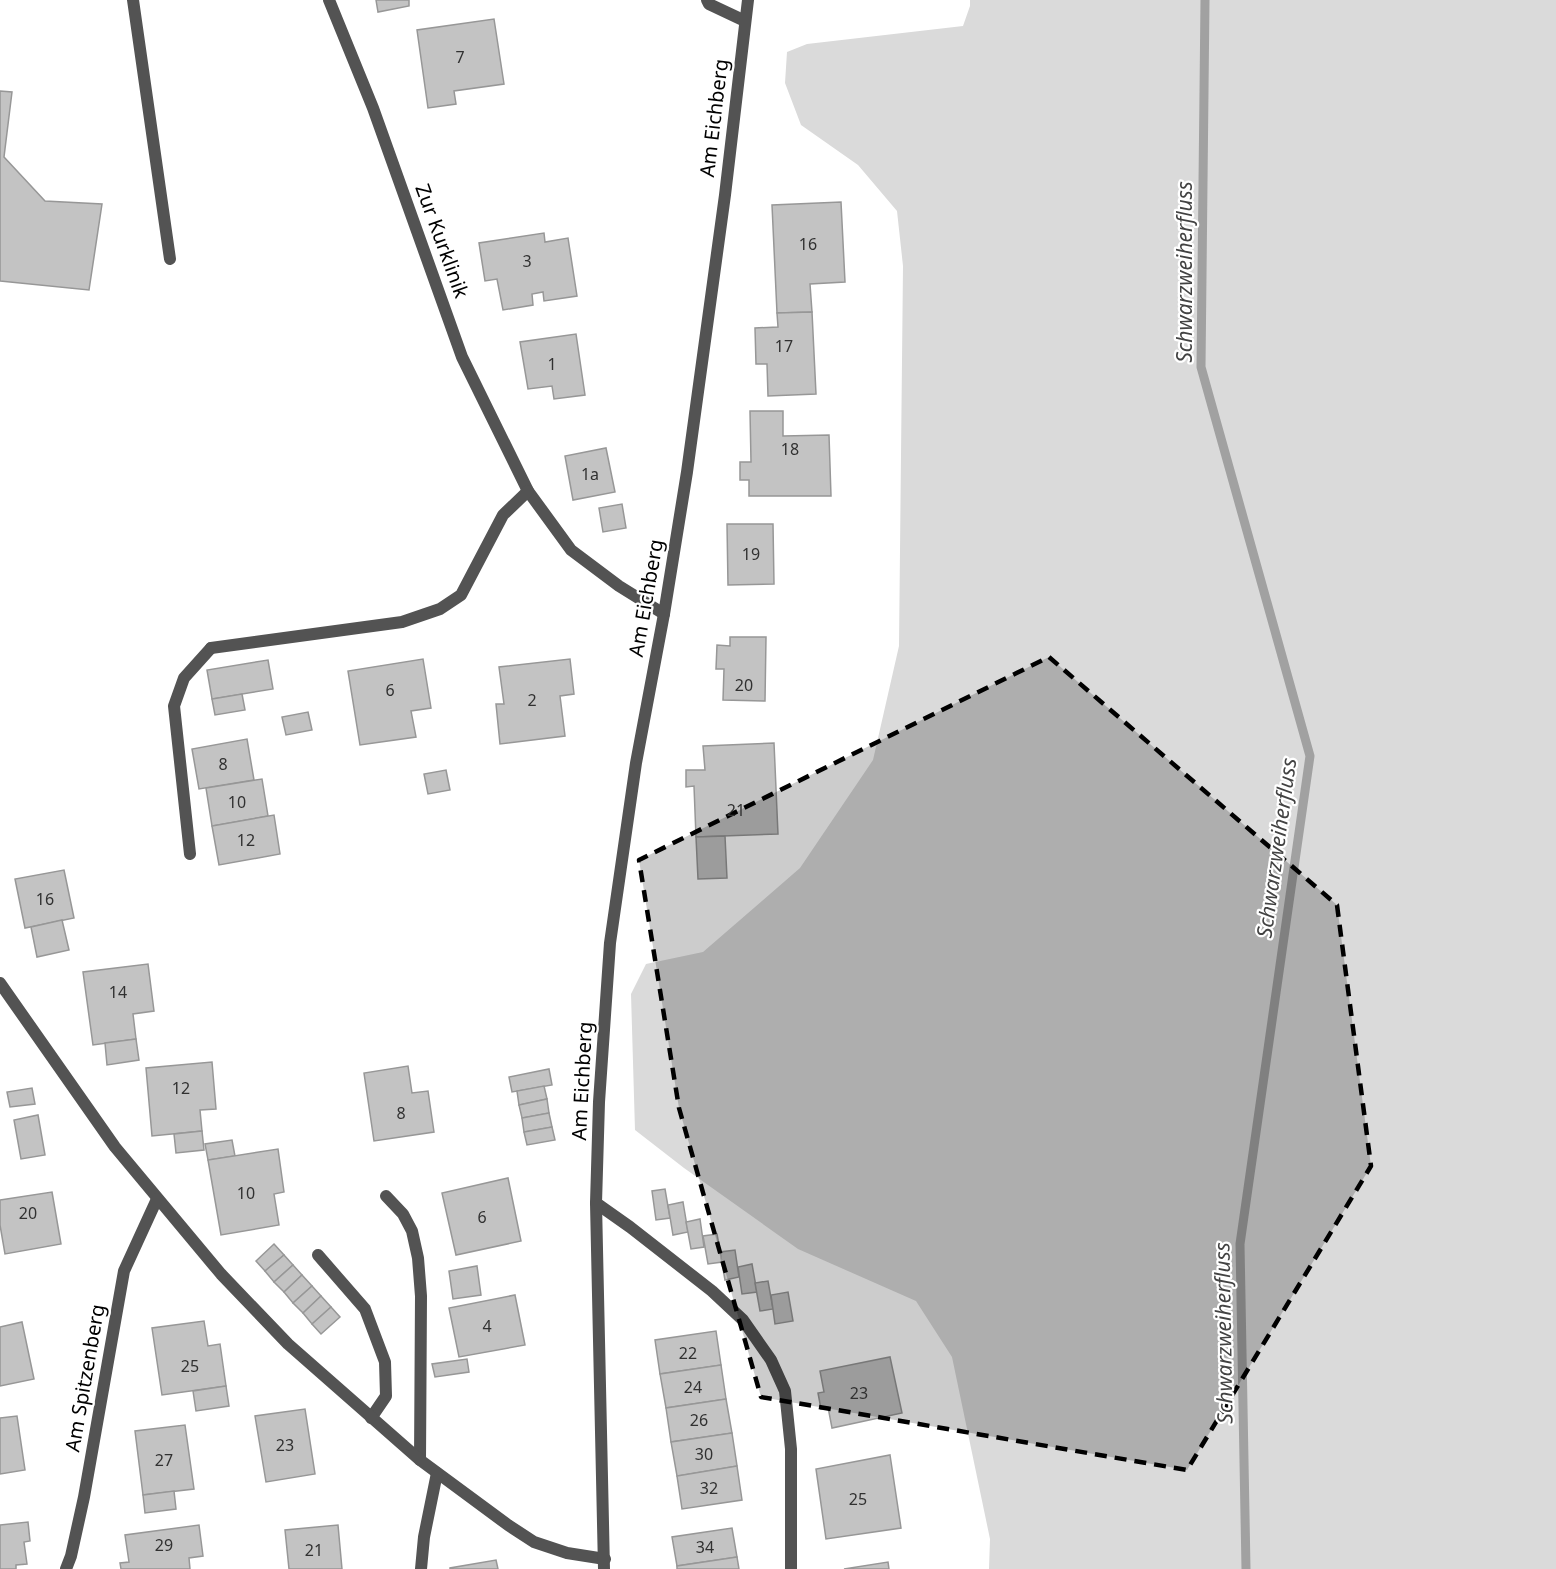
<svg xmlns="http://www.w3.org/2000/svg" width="1556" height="1569" font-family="'Noto Sans',sans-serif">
  <rect width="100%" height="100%" fill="#fff"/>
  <!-- green -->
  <polygon fill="#dadada" points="970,0 1556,0 1556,1569 989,1569 990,1539 952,1357 916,1301 798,1249 684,1168 635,1130 631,994 646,964 703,952 800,868 873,760 899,646 903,266 897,211 858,165 801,125 785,83 787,52 807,44 963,26 970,6"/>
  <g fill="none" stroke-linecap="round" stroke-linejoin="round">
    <!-- stream -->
    <polyline stroke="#a1a1a1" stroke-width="9" points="1205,0 1201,367 1310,756 1240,1244 1246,1569"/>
  </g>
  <!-- building -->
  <g fill="#c3c3c3" stroke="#979797" stroke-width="1.5">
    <polygon points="376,0 409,0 409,6 378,12"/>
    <polygon points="494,19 504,84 454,91 456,104 428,108 417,30"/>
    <polygon points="0,91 12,92 4,157 45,201 102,204 89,290 0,281"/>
    <polygon points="841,202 845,282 810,284 812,312 777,313 772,205"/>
    <polygon points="544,233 545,242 568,238 577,296 544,301 543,292 532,294 533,305 503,310 497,279 485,281 479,243"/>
    <polygon points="812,312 816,394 768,396 767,364 756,364 755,328 778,327 777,313"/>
    <polygon points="576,334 585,395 554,399 552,386 528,389 520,342"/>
    <polygon points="750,411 783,411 783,436 829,435 831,496 749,496 749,480 740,480 740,462 751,462"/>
    <polygon points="606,448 615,492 573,500 565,456"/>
    <polygon points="622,504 626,528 603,532 599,508"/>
    <polygon points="727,524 773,524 774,584 728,585"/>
    <polygon points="730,637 766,637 765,701 723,700 724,669 716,669 717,645 730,646"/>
    <polygon points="423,659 431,708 411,711 416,737 360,745 348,671"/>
    <polygon points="570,659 574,694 560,696 565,736 500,744 496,704 504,704 499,667"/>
    <polygon points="268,660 273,689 212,699 207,670"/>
    <polygon points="242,694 245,710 215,715 212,699"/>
    <polygon points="308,712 312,730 286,735 282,717"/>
    <polygon points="247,739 254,780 199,789 192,749"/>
    <polygon points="774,743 778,834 696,837 694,786 686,787 686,770 705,770 703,746"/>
    <polygon points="446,770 450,790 428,794 424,774"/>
    <polygon points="262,779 268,816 212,826 206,788"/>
    <polygon points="274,815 280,854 219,865 212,826"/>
    <polygon points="725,836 727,878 698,879 696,837"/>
    <polygon points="64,870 74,918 25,928 15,879"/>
    <polygon points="62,920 69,950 37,957 31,927"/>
    <polygon points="148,964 154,1011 133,1014 136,1039 93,1045 83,972"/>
    <polygon points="136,1039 139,1060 107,1065 105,1043"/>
    <polygon points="212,1062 216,1109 200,1110 202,1131 152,1136 146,1068"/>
    <polygon points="408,1066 412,1093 428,1091 434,1132 374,1141 364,1073"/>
    <polygon points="549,1069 552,1085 512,1092 509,1077"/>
    <polygon points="544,1086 547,1099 519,1105 517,1091"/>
    <polygon points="32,1088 35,1104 10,1107 7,1092"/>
    <polygon points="547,1099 549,1113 522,1118 519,1105"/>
    <polygon points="549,1113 552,1127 524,1132 522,1118"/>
    <polygon points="38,1115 45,1155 21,1159 14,1120"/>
    <polygon points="552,1127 555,1140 527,1145 524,1132"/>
    <polygon points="202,1131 204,1150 176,1153 174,1134"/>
    <polygon points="232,1140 235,1156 208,1160 205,1144"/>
    <polygon points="278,1149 284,1192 274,1194 279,1225 221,1235 208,1160"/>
    <polygon points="508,1178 521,1241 456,1255 442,1193"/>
    <polygon points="665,1189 670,1218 656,1220 652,1191"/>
    <polygon points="52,1192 61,1244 5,1254 0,1225 0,1200"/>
    <polygon points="683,1202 688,1232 673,1235 668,1205"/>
    <polygon points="700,1219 704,1247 691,1249 686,1222"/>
    <polygon points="717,1234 722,1262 708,1264 703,1236"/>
    <polygon points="274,1244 284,1255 265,1271 256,1261"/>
    <polygon points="735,1250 739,1277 725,1280 720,1252"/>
    <polygon points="284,1255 293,1265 274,1282 265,1271"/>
    <polygon points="752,1264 757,1292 742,1294 738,1267"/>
    <polygon points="293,1265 302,1275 284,1292 274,1282"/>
    <polygon points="477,1266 481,1295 453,1299 449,1271"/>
    <polygon points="302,1275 312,1286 293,1303 284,1292"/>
    <polygon points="768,1281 773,1309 760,1311 755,1283"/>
    <polygon points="312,1286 321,1296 303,1313 293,1303"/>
    <polygon points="788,1292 793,1321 775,1324 771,1295"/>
    <polygon points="515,1295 525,1345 459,1357 449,1308"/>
    <polygon points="321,1296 331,1307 312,1324 303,1313"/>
    <polygon points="331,1307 340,1317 321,1334 312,1324"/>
    <polygon points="204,1321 208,1346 220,1344 226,1386 162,1395 152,1328"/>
    <polygon points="22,1322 34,1379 0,1386 0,1327"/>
    <polygon points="716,1331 721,1365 660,1374 655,1340"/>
    <polygon points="890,1357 902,1413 832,1428 828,1407 821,1409 818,1393 824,1392 820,1371"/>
    <polygon points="467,1359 469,1372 435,1377 432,1364"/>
    <polygon points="721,1365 726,1399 666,1408 660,1374"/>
    <polygon points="226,1386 229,1406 196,1411 193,1391"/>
    <polygon points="726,1399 732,1433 671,1442 666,1408"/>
    <polygon points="305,1409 315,1474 266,1482 255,1416"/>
    <polygon points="17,1416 25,1470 0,1474 0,1418"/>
    <polygon points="185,1425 194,1489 143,1495 135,1431"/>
    <polygon points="732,1433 737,1466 677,1476 671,1442"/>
    <polygon points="890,1455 901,1528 826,1539 816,1469"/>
    <polygon points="737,1466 742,1500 682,1509 677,1476"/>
    <polygon points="174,1491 176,1509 145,1513 143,1495"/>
    <polygon points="28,1522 30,1541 24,1542 27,1564 16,1565 16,1569 0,1569 0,1525"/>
    <polygon points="199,1525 203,1556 189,1558 190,1569 121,1569 120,1563 129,1562 125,1535"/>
    <polygon points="338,1525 342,1569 289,1569 285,1530"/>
    <polygon points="732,1528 737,1557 677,1566 672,1537"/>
    <polygon points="737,1557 739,1569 677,1569 677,1566"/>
    <polygon points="496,1560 498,1569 450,1569 450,1568"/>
    <polygon points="888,1562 889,1569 844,1569"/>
  </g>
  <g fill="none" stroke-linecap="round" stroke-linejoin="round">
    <!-- lane -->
    <g stroke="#535353" stroke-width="12">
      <polyline points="707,0 709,4 745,21"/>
      <polyline points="190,854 174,706 184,678 211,648"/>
      <polyline points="386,1196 403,1214 412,1231 418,1258 421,1296 420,1460"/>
      <polyline points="318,1255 365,1309 385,1362 386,1396 371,1418"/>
    </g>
    <!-- street -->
    <g stroke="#535353" stroke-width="12">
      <polyline points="133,0 170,259"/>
      <polyline points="329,0 373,108 462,357 528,491 571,550 619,586 664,614"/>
      <polyline points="211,648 402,622 440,609 461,595 503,515 528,491"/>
      <polyline points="0,983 115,1147 221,1274 288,1344 420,1460 508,1525 534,1542 567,1553 605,1559"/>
      <polyline points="596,1203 630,1227 712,1291 743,1320 771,1360 785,1391 791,1449 791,1569"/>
      <polyline points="66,1569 71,1556 84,1497 124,1271 157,1199"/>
      <polyline points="421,1569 424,1537 437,1473"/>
      <polyline points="604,1569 596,1203 599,1102 610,943 636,763 664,614 687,472 725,195 748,0"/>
    </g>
  </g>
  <!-- marked area -->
  <path fill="#000" fill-opacity="0.2" stroke="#000" stroke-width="4.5" stroke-dasharray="12 8" stroke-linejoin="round" d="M1049 657 1337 905 1371 1166 1187 1470 761 1397 679 1108 639 860Z"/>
  <g text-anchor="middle" stroke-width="4.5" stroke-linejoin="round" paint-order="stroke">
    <!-- number labels -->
    <g font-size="16" fill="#313131">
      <text x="460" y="63">7</text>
      <text x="808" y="250">16</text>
      <text x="527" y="267">3</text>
      <text x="784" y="352">17</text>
      <text x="552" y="370">1</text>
      <text x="790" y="455">18</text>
      <text x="590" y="480">1a</text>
      <text x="751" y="560">19</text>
      <text x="744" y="691">20</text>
      <text x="390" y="696">6</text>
      <text x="532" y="706">2</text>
      <text x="223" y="770">8</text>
      <text x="237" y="808">10</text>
      <text x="736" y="816">21</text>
      <text x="246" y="846">12</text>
      <text x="45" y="905">16</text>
      <text x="118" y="998">14</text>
      <text x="181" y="1094">12</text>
      <text x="401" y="1119">8</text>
      <text x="246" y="1199">10</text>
      <text x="28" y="1219">20</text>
      <text x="482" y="1223">6</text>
      <text x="487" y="1332">4</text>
      <text x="688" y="1359">22</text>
      <text x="190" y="1372">25</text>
      <text x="693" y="1393">24</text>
      <text x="859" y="1399">23</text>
      <text x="699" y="1426">26</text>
      <text x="285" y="1451">23</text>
      <text x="704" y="1460">30</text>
      <text x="164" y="1466">27</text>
      <text x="709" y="1494">32</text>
      <text x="858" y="1505">25</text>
      <text x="164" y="1551">29</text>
      <text x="705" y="1553">34</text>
      <text x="314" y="1556">21</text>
    </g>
    <!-- street labels -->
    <g font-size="20" fill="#000" stroke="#fff">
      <text transform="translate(714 118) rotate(-83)" y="7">Am Eichberg</text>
      <text transform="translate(442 241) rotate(70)" y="7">Zur Kurklinik</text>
      <text transform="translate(646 598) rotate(-80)" y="7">Am Eichberg</text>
      <text transform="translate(582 1081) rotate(-87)" y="7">Am Eichberg</text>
      <text transform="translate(85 1378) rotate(-80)" y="7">Am Spitzenberg</text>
    </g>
    <!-- water labels -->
    <g font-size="21" font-style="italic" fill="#424242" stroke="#fff">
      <text transform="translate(1185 272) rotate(-90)" y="7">Schwarzweiherfluss</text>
      <text transform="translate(1277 848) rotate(-82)" y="7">Schwarzweiherfluss</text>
      <text transform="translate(1224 1333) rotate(-91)" y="7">Schwarzweiherfluss</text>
    </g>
  </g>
</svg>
